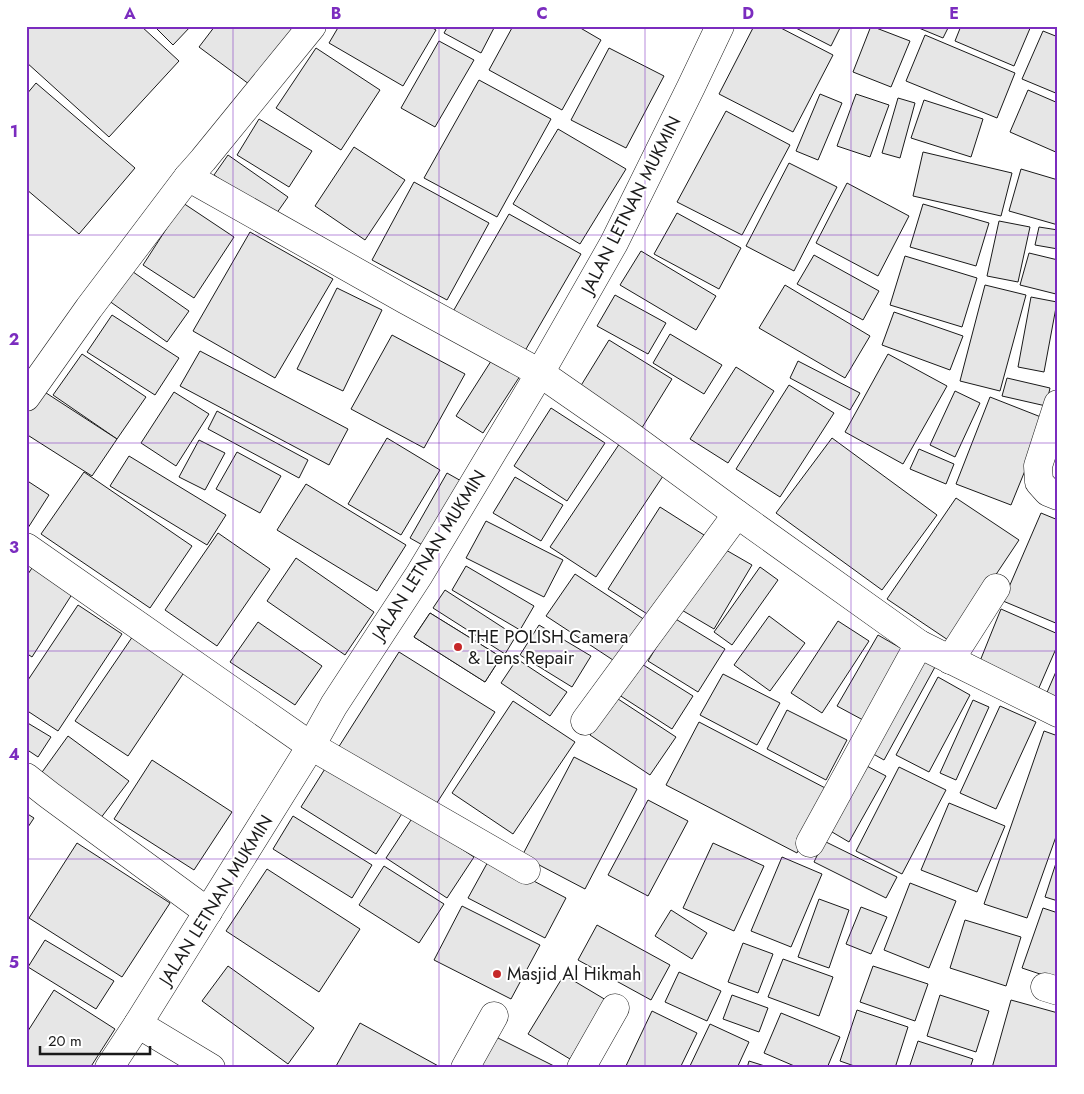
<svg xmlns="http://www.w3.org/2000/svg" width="1084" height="1094" font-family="Jost,sans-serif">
  <rect width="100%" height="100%" fill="#fff"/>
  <!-- building -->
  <g fill="#e6e6e6" stroke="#1a1a1a">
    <polygon points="26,26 141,26 179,61 109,137 26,62"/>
    <polygon points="154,26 191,26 173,45"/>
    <polygon points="215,26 304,26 257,90 199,47"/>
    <polygon points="339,26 429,26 436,30 403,86 329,43"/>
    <polygon points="448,26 495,26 481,53 444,33"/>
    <polygon points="513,26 577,26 601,40 562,110 489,70"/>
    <polygon points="754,26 777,26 833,55 793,132 719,94"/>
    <polygon points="792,26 841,26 831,46"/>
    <polygon points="871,26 910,41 891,87 853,72"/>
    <polygon points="914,26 949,26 943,38"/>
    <polygon points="961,26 1031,26 1014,66 955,41"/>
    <polygon points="1043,31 1058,37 1058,94 1022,79"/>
    <polygon points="925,35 1015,73 997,118 906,81"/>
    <polygon points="439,41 474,60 435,127 401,108"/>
    <polygon points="316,48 380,90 341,150 276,108"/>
    <polygon points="609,48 664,76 626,148 571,120"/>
    <polygon points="479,80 551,119 497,217 424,178"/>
    <polygon points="36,83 135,168 79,234 26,189 26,95"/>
    <polygon points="1028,90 1058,103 1058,153 1010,132"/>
    <polygon points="820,94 842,103 818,160 796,151"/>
    <polygon points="856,94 889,105 870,157 837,146"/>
    <polygon points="898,98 915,103 900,158 882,153"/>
    <polygon points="924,100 983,119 971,157 911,138"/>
    <polygon points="726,111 790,145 742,235 677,202"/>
    <polygon points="259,119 312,151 289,187 237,155"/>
    <polygon points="558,129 626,169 580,244 513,204"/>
    <polygon points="354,147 405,180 365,240 315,206"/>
    <polygon points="923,152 1012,173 1001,216 913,196"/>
    <polygon points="228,155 288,197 274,217 214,175"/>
    <polygon points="789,163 837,187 794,271 746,246"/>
    <polygon points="1021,169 1058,180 1058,225 1009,211"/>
    <polygon points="414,182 489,223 447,300 372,260"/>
    <polygon points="847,183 909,216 878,276 816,243"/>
    <polygon points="183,203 234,237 194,298 143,265"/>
    <polygon points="923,204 989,223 976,266 910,247"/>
    <polygon points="677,213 741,248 719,289 654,254"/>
    <polygon points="509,214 581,254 522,356 451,315"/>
    <polygon points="999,221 1030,227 1018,282 987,276"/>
    <polygon points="1039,227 1058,230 1058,249 1035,245"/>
    <polygon points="250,232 333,279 275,378 193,331"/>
    <polygon points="641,251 716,296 696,330 620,285"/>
    <polygon points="1029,253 1058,260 1058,287 1056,294 1020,285"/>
    <polygon points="814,255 879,291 863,320 797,284"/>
    <polygon points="905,256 977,278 962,327 890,305"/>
    <polygon points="126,267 189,311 167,342 105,298"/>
    <polygon points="785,285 870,336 845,378 759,328"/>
    <polygon points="985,285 1026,295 1000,391 960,381"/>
    <polygon points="337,288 382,310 343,391 297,369"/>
    <polygon points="615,295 666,323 648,354 597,326"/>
    <polygon points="1031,297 1057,302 1044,372 1018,367"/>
    <polygon points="894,312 963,336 950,370 882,345"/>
    <polygon points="112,315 179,358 155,395 87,352"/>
    <polygon points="670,334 722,365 704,394 653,363"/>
    <polygon points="392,335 465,374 424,448 351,409"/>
    <polygon points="609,340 672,379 640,431 577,392"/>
    <polygon points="200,351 348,429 329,465 180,386"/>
    <polygon points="82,354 146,397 117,439 53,395"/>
    <polygon points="888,354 947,386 903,464 845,432"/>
    <polygon points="493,358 520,376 483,433 456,416"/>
    <polygon points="798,361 860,393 850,410 790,378"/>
    <polygon points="736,367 774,391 728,463 690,439"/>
    <polygon points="1007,378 1050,388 1046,406 1002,396"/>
    <polygon points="789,385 834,413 780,497 736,469"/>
    <polygon points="40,389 117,439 92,476 26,434 26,411"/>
    <polygon points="955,391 980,403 955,457 930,445"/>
    <polygon points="174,392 209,414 176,466 141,443"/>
    <polygon points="990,397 1046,419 1011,505 956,484"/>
    <polygon points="551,408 605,443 567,501 514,466"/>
    <polygon points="217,411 308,460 299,478 208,429"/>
    <polygon points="624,437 669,467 596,577 550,547"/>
    <polygon points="387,438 440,470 401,535 348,504"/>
    <polygon points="832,438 937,515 882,590 776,513"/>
    <polygon points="199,440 225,453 205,490 179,477"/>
    <polygon points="919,449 954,464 946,484 910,469"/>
    <polygon points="237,452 281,476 260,513 216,489"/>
    <polygon points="129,456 226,515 207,545 110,486"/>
    <polygon points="84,472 192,546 150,608 41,534"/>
    <polygon points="447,473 463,482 426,547 410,538"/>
    <polygon points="515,477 563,505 541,541 493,513"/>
    <polygon points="26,480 49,495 26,531"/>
    <polygon points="306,484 406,545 377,591 277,530"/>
    <polygon points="956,498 1019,540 951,642 887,599"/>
    <polygon points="660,507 704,535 652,617 608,589"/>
    <polygon points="1041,513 1058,520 1058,624 1003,601"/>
    <polygon points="486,521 563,560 544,597 466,558"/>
    <polygon points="218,533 270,569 217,646 165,610"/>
    <polygon points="719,546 752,565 714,629 680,609"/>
    <polygon points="296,558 374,612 345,655 267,601"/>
    <polygon points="36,562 76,588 32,657 26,653 26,577"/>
    <polygon points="466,566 534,606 520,630 452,590"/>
    <polygon points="760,567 778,580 732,645 714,632"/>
    <polygon points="575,574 645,620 616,662 546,616"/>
    <polygon points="445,590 516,636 505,654 433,608"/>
    <polygon points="78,605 122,634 58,731 26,710 26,683"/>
    <polygon points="1001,609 1058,634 1058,644 1038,690 978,666"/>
    <polygon points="430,613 501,657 485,682 414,637"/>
    <polygon points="430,613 501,657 485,682 414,637"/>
    <polygon points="769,616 805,643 770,691 734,665"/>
    <polygon points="674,618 725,649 698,692 648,661"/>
    <polygon points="838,621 869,641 822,713 791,693"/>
    <polygon points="258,622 322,666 295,705 230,662"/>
    <polygon points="539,625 591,656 572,687 520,655"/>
    <polygon points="135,633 187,668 128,756 75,721"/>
    <polygon points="878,635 904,650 863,720 837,706"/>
    <polygon points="399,652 495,712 433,809 338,748"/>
    <polygon points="918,657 935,667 884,760 868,751"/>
    <polygon points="517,659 567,692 550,716 501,683"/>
    <polygon points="637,661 693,696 672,729 616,693"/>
    <polygon points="1058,667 1058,702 1045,697"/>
    <polygon points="723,674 780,703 757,745 700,715"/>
    <polygon points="938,677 970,695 929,772 896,755"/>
    <polygon points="615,697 676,737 650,775 590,735"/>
    <polygon points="973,700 989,707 956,780 940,773"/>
    <polygon points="513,701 575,742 513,834 452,793"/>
    <polygon points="1000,706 1036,722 996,809 960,793"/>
    <polygon points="787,710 847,740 826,780 767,749"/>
    <polygon points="26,722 51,737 38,757 26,749"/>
    <polygon points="699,722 829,790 797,853 666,785"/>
    <polygon points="1044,731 1058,736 1058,831 1027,918 984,904"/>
    <polygon points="68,736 129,781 100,819 40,775"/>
    <polygon points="574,757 637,789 585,889 522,856"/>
    <polygon points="152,760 232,812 194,870 114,819"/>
    <polygon points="328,764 403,812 376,854 301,807"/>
    <polygon points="863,764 886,776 849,842 827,829"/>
    <polygon points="899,767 946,790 902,874 856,851"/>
    <polygon points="648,800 688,821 648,896 608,875"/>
    <polygon points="949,803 1005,826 977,892 921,870"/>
    <polygon points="26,813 34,818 26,830"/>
    <polygon points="293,816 372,865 352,898 273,849"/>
    <polygon points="413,817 474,857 447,898 386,858"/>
    <polygon points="824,841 897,877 886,898 814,862"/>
    <polygon points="77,843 170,903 122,977 29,918"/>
    <polygon points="713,843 764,866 734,931 683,908"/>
    <polygon points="782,857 822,874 791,947 751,931"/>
    <polygon points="490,858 566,898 545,938 468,898"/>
    <polygon points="1056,863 1058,864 1058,901 1045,897"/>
    <polygon points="384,866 444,904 419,943 359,905"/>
    <polygon points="267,869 360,929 319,992 226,931"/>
    <polygon points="910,883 956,901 929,968 884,950"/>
    <polygon points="819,899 849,910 829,968 798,957"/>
    <polygon points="462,906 540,945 511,999 434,960"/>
    <polygon points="861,907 887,917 871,954 846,944"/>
    <polygon points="1043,908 1058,913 1058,980 1022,968"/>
    <polygon points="671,910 707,933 692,959 655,936"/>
    <polygon points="965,920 1021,937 1006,986 950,968"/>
    <polygon points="597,925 670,965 651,1000 578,960"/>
    <polygon points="45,940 114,981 96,1009 28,967"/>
    <polygon points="743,943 773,954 758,993 728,982"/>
    <polygon points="783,959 833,977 819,1016 768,997"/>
    <polygon points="228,966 314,1028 288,1064 202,1001"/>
    <polygon points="873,966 928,984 915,1021 860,1002"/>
    <polygon points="679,972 721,991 707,1021 665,1002"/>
    <polygon points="564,975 606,1000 570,1059 528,1034"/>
    <polygon points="54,990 115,1029 90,1068 26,1068 26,1034"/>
    <polygon points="732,995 768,1008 759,1032 723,1019"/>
    <polygon points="940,995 989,1011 976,1052 927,1036"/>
    <polygon points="1011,1000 1058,1013 1058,1068 992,1068"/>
    <polygon points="857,1010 908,1027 895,1068 860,1068 840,1061"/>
    <polygon points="652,1011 697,1033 680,1068 625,1068"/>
    <polygon points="781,1013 840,1037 827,1068 799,1068 764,1053"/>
    <polygon points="360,1023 442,1068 335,1068"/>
    <polygon points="710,1024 749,1042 737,1068 689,1068"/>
    <polygon points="494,1036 558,1068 478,1068"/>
    <polygon points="918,1041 973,1059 970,1068 909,1068"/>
    <polygon points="749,1061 771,1068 747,1068"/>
  </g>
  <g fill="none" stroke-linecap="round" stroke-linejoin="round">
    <defs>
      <g id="minor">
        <polyline points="188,177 406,300 540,373 625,432 737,514 919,644 1058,713"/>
        <polyline points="26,397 89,308 188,177 203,160 312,26"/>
        <polyline points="1058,404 1038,466 1039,482 1048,492 1058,496"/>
        <polyline points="26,547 311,746 526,870"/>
        <polyline points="950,660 996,588"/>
        <polyline points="585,721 737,514"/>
        <polyline points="26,777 49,795 208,912"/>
        <polyline points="810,843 919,644"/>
        <polyline points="1045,987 1058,991"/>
        <polyline points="138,1024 211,1068"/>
        <polyline points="109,1068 138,1024 311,746 334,705 419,575 540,373 614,243 691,87 720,26"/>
        <polyline points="465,1068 494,1016"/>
        <polyline points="581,1068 615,1008"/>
      </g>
    </defs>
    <!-- minor casing -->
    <use href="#minor" stroke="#1a1a1a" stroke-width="29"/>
    <!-- minor -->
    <use href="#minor" stroke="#fff" stroke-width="28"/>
  </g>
  <!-- grid -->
  <path fill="none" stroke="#7b2cbf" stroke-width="1" stroke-opacity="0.55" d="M233 26V1068M439 26V1068M645 26V1068M851 26V1068M26 235H1058M26 443H1058M26 651H1058M26 859H1058"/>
  <!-- markers -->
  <g fill="#c62828" stroke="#fff" stroke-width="2">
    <circle cx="458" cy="647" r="5"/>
    <circle cx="497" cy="974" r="5"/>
  </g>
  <g text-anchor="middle" stroke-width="4" stroke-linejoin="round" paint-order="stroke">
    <!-- street labels -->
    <g font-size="18" fill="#1a1a1a" stroke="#fff">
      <text transform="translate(631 205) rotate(-63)" y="6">JALAN LETNAN MUKMIN</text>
      <text transform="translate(429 555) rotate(-58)" y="6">JALAN LETNAN MUKMIN</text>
      <text transform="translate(216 900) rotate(-58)" y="6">JALAN LETNAN MUKMIN</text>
    </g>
    <!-- poi labels -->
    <g font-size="18" fill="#1a1a1a" stroke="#fff" text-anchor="start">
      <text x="468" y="643">THE POLISH Camera<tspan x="468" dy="21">&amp; Lens Repair</tspan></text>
      <text x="507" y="980">Masjid Al Hikmah</text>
    </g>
  </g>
  <!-- border -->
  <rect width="1084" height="1094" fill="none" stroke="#ffffff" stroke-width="55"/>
  <!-- scale -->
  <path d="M40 1046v8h110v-8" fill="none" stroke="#1a1a1a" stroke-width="2.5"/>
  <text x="48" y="1046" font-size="15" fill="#1a1a1a" stroke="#ffffff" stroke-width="4" paint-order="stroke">20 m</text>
  <rect x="28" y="28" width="1028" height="1038" fill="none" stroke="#7b2cbf" stroke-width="2"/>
  <g font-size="16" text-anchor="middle" font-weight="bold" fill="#7b2cbf">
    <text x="130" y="19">A</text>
    <text x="336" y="19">B</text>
    <text x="542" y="19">C</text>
    <text x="748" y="19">D</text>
    <text x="954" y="19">E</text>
    <text x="14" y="137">1</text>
    <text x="14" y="345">2</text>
    <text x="14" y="553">3</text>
    <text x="14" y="760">4</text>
    <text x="14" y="968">5</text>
  </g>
</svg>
